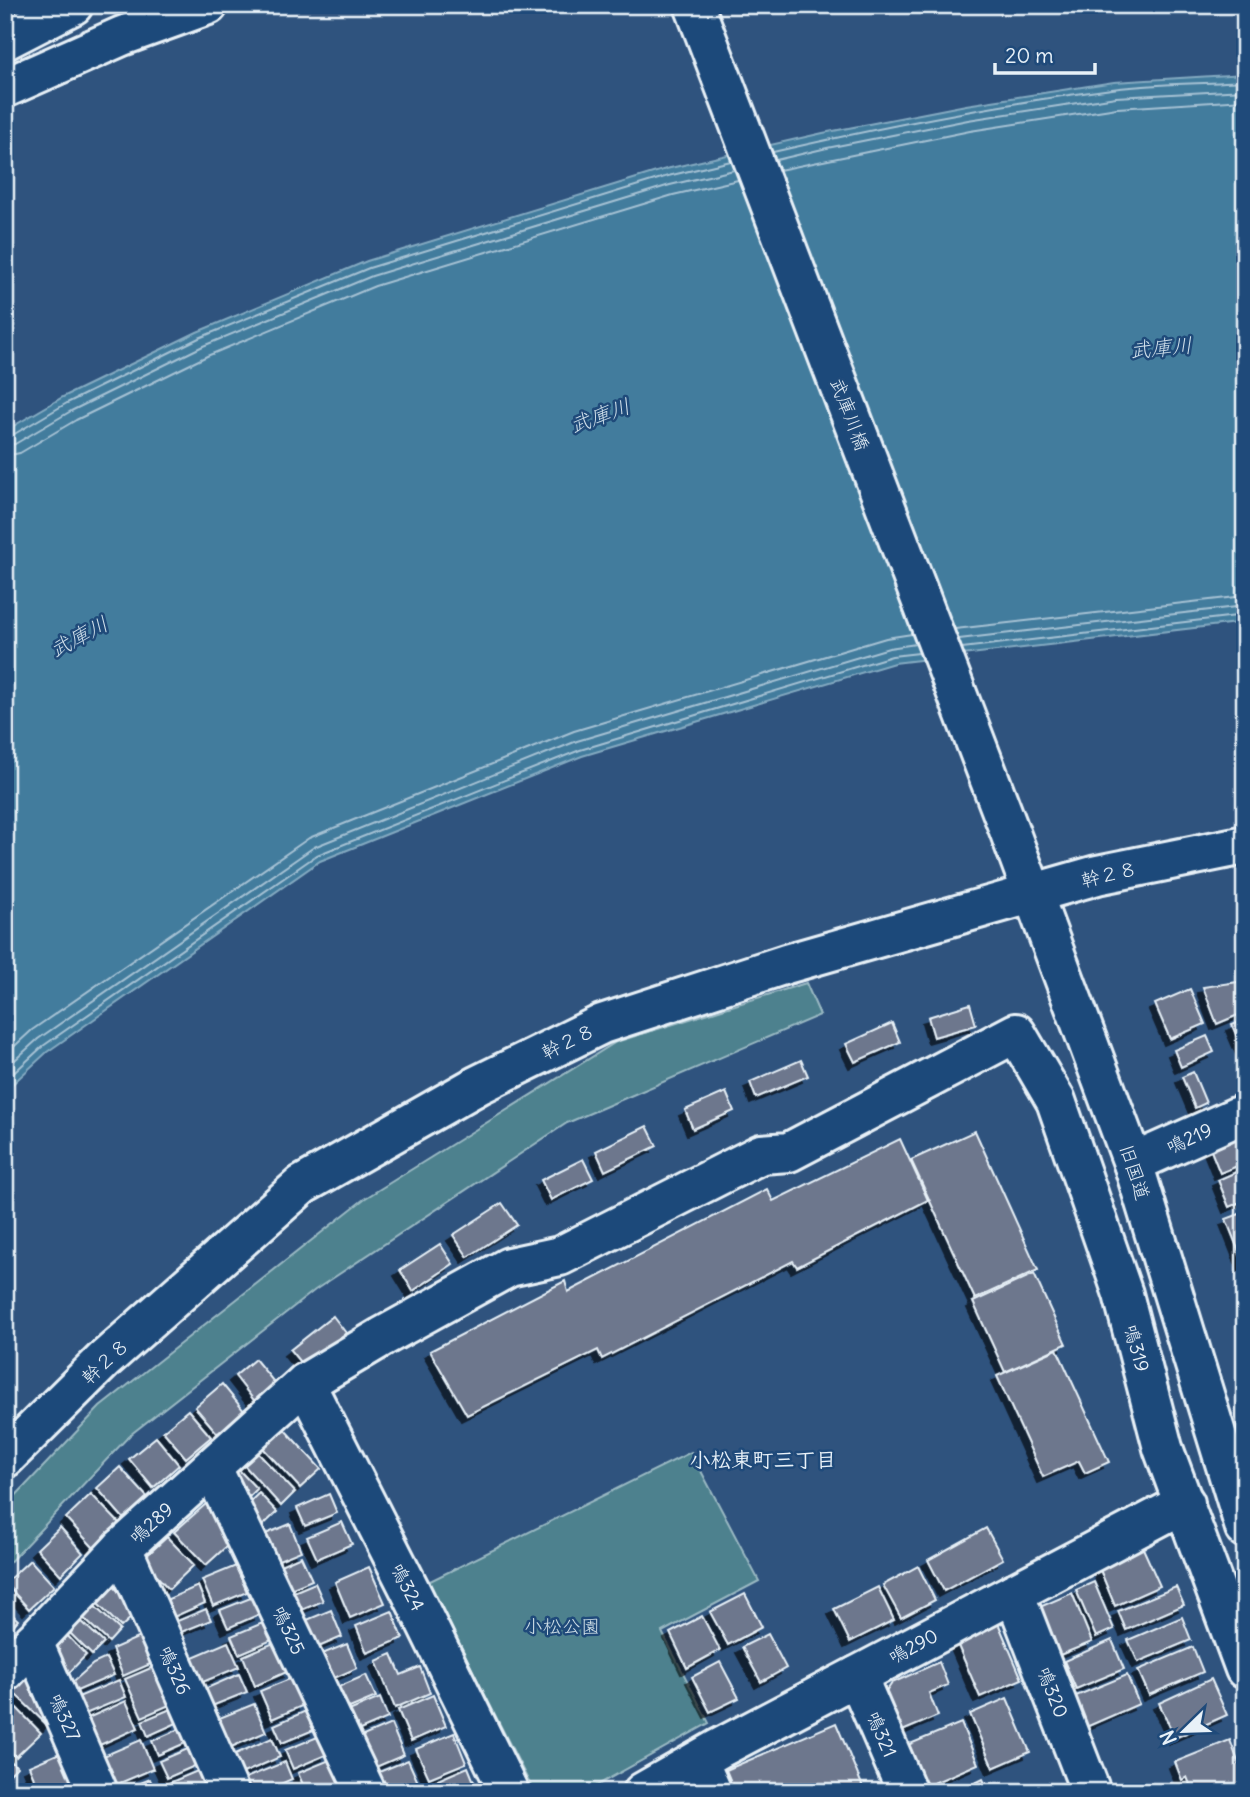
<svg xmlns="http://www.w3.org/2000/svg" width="1250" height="1797" font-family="Delius,'Klee One',sans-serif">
  <defs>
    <filter id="shadow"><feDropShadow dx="-6" dy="6" stdDeviation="0" flood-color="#0009"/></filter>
  </defs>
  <rect width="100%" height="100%" fill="#2f537e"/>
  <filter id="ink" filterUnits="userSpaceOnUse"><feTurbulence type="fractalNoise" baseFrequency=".0143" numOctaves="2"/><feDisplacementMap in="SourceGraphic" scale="14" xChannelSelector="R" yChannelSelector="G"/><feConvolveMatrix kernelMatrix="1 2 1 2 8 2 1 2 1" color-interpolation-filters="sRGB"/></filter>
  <g filter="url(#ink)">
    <!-- green -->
    <g fill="#4d818e" stroke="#9ab9c3" stroke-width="2">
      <polygon points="806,983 820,1015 567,1123 315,1290 130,1435 5,1567 5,1507 100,1407 364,1199 616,1042"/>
      <polygon points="691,1452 759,1581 662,1632 709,1723 585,1792 534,1792 428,1582"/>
    </g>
    <!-- water -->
    <polygon fill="#427b9d" stroke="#84aac1" stroke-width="2" points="1245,74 1245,622 894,663 582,756 320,861 47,1052 5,1091 5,431 63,397 197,332 367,261 666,169 823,133 966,105 1114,82"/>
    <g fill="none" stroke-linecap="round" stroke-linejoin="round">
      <!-- shore -->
      <g stroke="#a6c2d4" stroke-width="2">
        <path d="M773 152C885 126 998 104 1112 89 1156 83 1201 84 1245 81"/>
        <polyline points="776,160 827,148 968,120 1116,97 1245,90"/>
        <polyline points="779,170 970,131 1117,108 1245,100"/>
        <polyline points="5,437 11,436 67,403 199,338 369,268 668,176 731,161"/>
        <polyline points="5,446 15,444 71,411 203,346 372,276 670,185 734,170"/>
        <polyline points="5,456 20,453 76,420 207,356 375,286 673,195 738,180"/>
        <polyline points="955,629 1245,596"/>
        <polyline points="959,639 1245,606"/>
        <polyline points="962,648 1245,615"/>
        <polyline points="5,1055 32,1030 309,838 574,731 886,638 912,634"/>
        <polyline points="5,1069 38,1039 314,847 577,741 889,648 916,644"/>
        <polyline points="5,1081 43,1046 317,855 580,750 892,656 919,653"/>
      </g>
    </g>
    <!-- building -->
    <g fill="#6d778d" stroke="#e8f1f8" stroke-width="2" filter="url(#shadow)">
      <polygon points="1245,981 1245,1012 1217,1024 1203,987"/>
      <polygon points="1190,989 1205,1024 1170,1039 1155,1004"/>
      <polygon points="970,1004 976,1025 934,1037 928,1017"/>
      <polygon points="1245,1020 1245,1053 1244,1053 1232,1025"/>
      <polygon points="892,1023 900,1042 855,1062 846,1044"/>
      <polygon points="1207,1036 1214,1052 1181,1067 1174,1050"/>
      <polygon points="801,1060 808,1076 756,1098 750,1082"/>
      <polygon points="1193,1072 1206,1103 1195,1108 1182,1077"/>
      <polygon points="726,1092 734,1111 693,1129 685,1110"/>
      <polygon points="1245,1123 1245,1163 1220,1173 1206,1138"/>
      <polygon points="647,1126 657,1146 605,1171 596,1151"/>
      <polygon points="975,1131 1038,1270 975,1299 911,1160"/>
      <polygon points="900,1139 928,1200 797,1267 793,1261 602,1359 598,1350 467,1415 430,1351 565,1281 568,1292 767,1189 773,1201"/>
      <polygon points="583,1159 593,1179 551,1200 541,1180"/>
      <polygon points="1245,1168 1245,1200 1229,1207 1218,1180"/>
      <polygon points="502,1203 517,1225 468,1257 453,1235"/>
      <polygon points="1245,1212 1245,1267 1226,1219"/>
      <polygon points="440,1244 453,1264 413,1291 400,1270"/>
      <polygon points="1034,1274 1066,1344 1005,1372 973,1302"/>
      <polygon points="333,1316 346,1333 304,1367 290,1350"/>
      <polygon points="1057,1349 1109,1462 1085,1473 1079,1461 1043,1477 997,1376"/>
      <polygon points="255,1359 278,1387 257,1404 235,1376"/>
      <polygon points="222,1384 245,1412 218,1434 195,1407"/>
      <polygon points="188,1410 211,1437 186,1458 163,1431"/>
      <polygon points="284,1429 321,1469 300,1488 263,1448"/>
      <polygon points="156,1437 179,1465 153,1488 129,1459"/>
      <polygon points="256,1451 295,1492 281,1506 243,1464"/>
      <polygon points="120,1467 148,1498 124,1519 97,1488"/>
      <polygon points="237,1468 257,1489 247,1499 226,1478"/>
      <polygon points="259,1493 277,1512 257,1531 239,1512"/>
      <polygon points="91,1494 120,1524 94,1548 66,1518"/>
      <polygon points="329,1494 337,1513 305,1526 297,1508"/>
      <polygon points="207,1503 228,1545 206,1565 174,1532"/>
      <polygon points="342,1522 352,1544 317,1559 307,1537"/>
      <polygon points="290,1524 301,1551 269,1564 258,1537"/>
      <polygon points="60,1527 83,1553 61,1575 37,1549"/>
      <polygon points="986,1528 1003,1559 944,1591 928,1560"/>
      <polygon points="167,1537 194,1565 169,1589 142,1560"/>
      <polygon points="1142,1546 1160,1586 1115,1606 1098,1565"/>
      <polygon points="301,1556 312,1580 281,1593 271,1569"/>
      <polygon points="30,1560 54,1586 29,1609 5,1583"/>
      <polygon points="236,1566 247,1592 213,1606 202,1580"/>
      <polygon points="918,1566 935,1600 901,1618 883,1585"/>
      <polygon points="369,1567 385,1603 350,1618 335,1582"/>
      <polygon points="110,1582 127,1601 133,1616 121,1627 93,1599"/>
      <polygon points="1094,1582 1114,1629 1096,1637 1076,1590"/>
      <polygon points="315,1583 323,1601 292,1614 284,1596"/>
      <polygon points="198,1586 205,1603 167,1620 159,1603"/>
      <polygon points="878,1587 894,1620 850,1642 834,1609"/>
      <polygon points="1176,1587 1184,1605 1126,1630 1118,1611"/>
      <polygon points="1072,1593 1092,1642 1055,1657 1035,1609"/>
      <polygon points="745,1594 762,1627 728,1645 710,1612"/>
      <polygon points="253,1597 260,1614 228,1628 220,1610"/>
      <polygon points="90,1602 120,1630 109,1642 78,1613"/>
      <polygon points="5,1608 18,1620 5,1635"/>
      <polygon points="206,1609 211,1620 174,1635 170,1624"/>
      <polygon points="331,1610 342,1637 314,1649 302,1622"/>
      <polygon points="392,1611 403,1638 367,1653 356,1626"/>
      <polygon points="75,1615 104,1643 92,1655 64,1627"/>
      <polygon points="702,1616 720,1650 687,1668 670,1633"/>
      <polygon points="1182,1617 1191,1640 1138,1662 1128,1640"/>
      <polygon points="265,1622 272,1640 239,1654 231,1636"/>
      <polygon points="998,1623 1022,1679 980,1697 956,1641"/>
      <polygon points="62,1630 86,1655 65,1677 50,1641"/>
      <polygon points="768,1634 786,1668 761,1682 742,1647"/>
      <polygon points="144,1635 155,1662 123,1676 112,1649"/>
      <polygon points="1112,1640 1124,1669 1076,1689 1064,1661"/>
      <polygon points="228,1642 239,1667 198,1684 188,1659"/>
      <polygon points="276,1642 289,1671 255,1686 243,1656"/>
      <polygon points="347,1644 357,1668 332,1679 322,1654"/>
      <polygon points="1193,1647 1203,1672 1149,1695 1138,1670"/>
      <polygon points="392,1654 401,1675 420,1667 430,1693 395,1708 376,1661"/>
      <polygon points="106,1658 114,1675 70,1694 67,1687 93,1664"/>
      <polygon points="720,1662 739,1698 710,1712 692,1677"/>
      <polygon points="939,1662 948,1685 929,1693 938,1716 900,1732 884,1695 892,1683"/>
      <polygon points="158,1665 174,1703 142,1717 125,1679"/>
      <polygon points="30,1669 52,1721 48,1726 10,1689"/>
      <polygon points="239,1674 247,1692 207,1708 200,1691"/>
      <polygon points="366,1675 376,1697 340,1712 331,1690"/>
      <polygon points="1127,1675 1139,1704 1084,1728 1071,1698"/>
      <polygon points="292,1678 304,1705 272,1719 260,1691"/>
      <polygon points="1211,1679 1227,1715 1175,1738 1159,1703"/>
      <polygon points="119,1680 126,1697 78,1717 71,1700"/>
      <polygon points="433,1695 446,1726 411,1741 398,1710"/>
      <polygon points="380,1698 388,1718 353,1733 344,1713"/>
      <polygon points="1007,1698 1030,1752 993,1768 970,1714"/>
      <polygon points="10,1701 41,1733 16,1757 5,1745 5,1705"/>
      <polygon points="126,1701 138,1728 93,1748 81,1721"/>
      <polygon points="254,1704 266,1732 229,1748 217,1719"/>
      <polygon points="173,1708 179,1722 148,1736 142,1721"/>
      <polygon points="308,1710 316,1729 282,1743 274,1725"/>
      <polygon points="836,1723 865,1792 735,1792 726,1770"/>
      <polygon points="961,1723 978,1764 922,1788 905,1746"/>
      <polygon points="391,1724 404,1755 369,1770 356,1739"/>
      <polygon points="184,1727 190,1741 158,1755 152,1741"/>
      <polygon points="454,1733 466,1763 429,1778 416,1749"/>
      <polygon points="320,1736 328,1754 293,1769 285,1750"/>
      <polygon points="272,1738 280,1757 241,1774 233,1755"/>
      <polygon points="141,1740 153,1769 113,1786 101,1757"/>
      <polygon points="1230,1740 1245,1780 1245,1792 1193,1792 1187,1777 1182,1780 1175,1762"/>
      <polygon points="190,1748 197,1765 167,1778 159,1761"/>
      <polygon points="62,1752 74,1780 47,1792 40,1792 29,1766"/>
      <polygon points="5,1756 17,1767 5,1779"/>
      <polygon points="332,1759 344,1789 337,1792 306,1792 298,1773"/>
      <polygon points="408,1760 421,1789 414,1792 382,1792 374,1774"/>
      <polygon points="285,1762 292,1779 263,1792 249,1792 243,1779"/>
      <polygon points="468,1767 477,1789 470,1792 437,1792 433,1782"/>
      <polygon points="202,1769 211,1792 173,1792 169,1783"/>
      <polygon points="150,1779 155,1792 119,1792"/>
      <polygon points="983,1779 989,1792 976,1792 973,1784"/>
      <polygon points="295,1785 298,1792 280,1792"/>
    </g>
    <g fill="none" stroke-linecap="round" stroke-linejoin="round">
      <defs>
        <g id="minor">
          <polyline points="694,5 1006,822 1133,1163 1245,1528"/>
          <polyline points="5,40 73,5"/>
          <polyline points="5,88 122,36 208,5"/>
          <polyline points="1133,1163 1245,1113"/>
          <polyline points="305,1383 410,1590 509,1792"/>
          <polyline points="5,1458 104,1360 302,1185 478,1085 602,1024 786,964 1097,875 1245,845"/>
          <polyline points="212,1468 366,1792"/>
          <polyline points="122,1548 229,1792"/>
          <polyline points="1014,1593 1091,1792"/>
          <polyline points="33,1642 98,1792"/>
          <polyline points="5,1672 122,1548 305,1383 382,1337 509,1267 560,1256 761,1154 789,1152 1016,1033 1056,1101 1123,1294 1163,1448 1245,1669"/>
          <polyline points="857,1676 907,1792"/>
          <polyline points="698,1761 712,1792"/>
          <polyline points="643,1792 718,1749 1185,1503"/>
        </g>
      </defs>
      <!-- minor casing -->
      <use href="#minor" stroke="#e8f1f8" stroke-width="44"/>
      <!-- minor -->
      <use href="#minor" stroke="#1f4a7a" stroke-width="38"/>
    </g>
  </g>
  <g text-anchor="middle" stroke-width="5" stroke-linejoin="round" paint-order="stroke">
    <!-- street labels -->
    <g font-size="19" fill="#e8f1f8" stroke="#1f4a7a">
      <text transform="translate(850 414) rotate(69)" y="7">武庫川橋</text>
      <text transform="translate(1109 874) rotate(-13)" y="7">幹２８</text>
      <text transform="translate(568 1041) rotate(-26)" y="7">幹２８</text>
      <text transform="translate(1189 1138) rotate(-24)" y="7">鳴219</text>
      <text transform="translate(1135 1172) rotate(72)" y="7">旧国道</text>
      <text transform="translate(1137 1348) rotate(75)" y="7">鳴319</text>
      <text transform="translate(105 1361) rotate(-43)" y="7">幹２８</text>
      <text transform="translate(151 1523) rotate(-42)" y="7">鳴289</text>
      <text transform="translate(408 1587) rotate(63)" y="7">鳴324</text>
      <text transform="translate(289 1630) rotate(65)" y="7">鳴325</text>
      <text transform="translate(913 1646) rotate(-28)" y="7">鳴290</text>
      <text transform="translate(175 1670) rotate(66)" y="7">鳴326</text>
      <text transform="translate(1053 1692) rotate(69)" y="7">鳴320</text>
      <text transform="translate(65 1717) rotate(66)" y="7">鳴327</text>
      <text transform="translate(882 1734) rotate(67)" y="7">鳴321</text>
    </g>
    <!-- park labels -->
    <g font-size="19" fill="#d1e0e8" stroke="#1f4a7a">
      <text x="562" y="1633">小松公園</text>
    </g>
    <!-- water labels -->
    <g font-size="21" font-style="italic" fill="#cfdfea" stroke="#1f4a7a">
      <text transform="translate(1161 348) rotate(-5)" y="7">武庫川</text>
      <text transform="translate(600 416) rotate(-20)" y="7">武庫川</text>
      <text transform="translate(79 637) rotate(-28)" y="7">武庫川</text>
    </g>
    <!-- neighbourhood labels -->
    <g font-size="21" font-weight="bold" fill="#e8f1f8" stroke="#1f4a7a">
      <text x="763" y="1467">小松東町三丁目</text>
    </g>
  </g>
  <!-- margin -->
  <rect width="1250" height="1797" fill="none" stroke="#1f4a7a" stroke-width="28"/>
  <rect x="14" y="14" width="1222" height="1769" fill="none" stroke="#e8f1f8" stroke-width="2.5" filter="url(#ink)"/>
  <!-- north arrow -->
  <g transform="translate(1184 1731) rotate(247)" stroke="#1f4a7a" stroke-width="5" paint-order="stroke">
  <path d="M0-5L12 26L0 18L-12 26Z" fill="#e8f1f8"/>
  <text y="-10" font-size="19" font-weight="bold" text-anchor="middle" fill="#e8f1f8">N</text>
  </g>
  <!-- scale -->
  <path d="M995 63v10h100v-10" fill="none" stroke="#e8f1f8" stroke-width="3.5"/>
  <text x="1005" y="63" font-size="21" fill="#e8f1f8" stroke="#1f4a7a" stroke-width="5" paint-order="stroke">20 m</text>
</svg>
